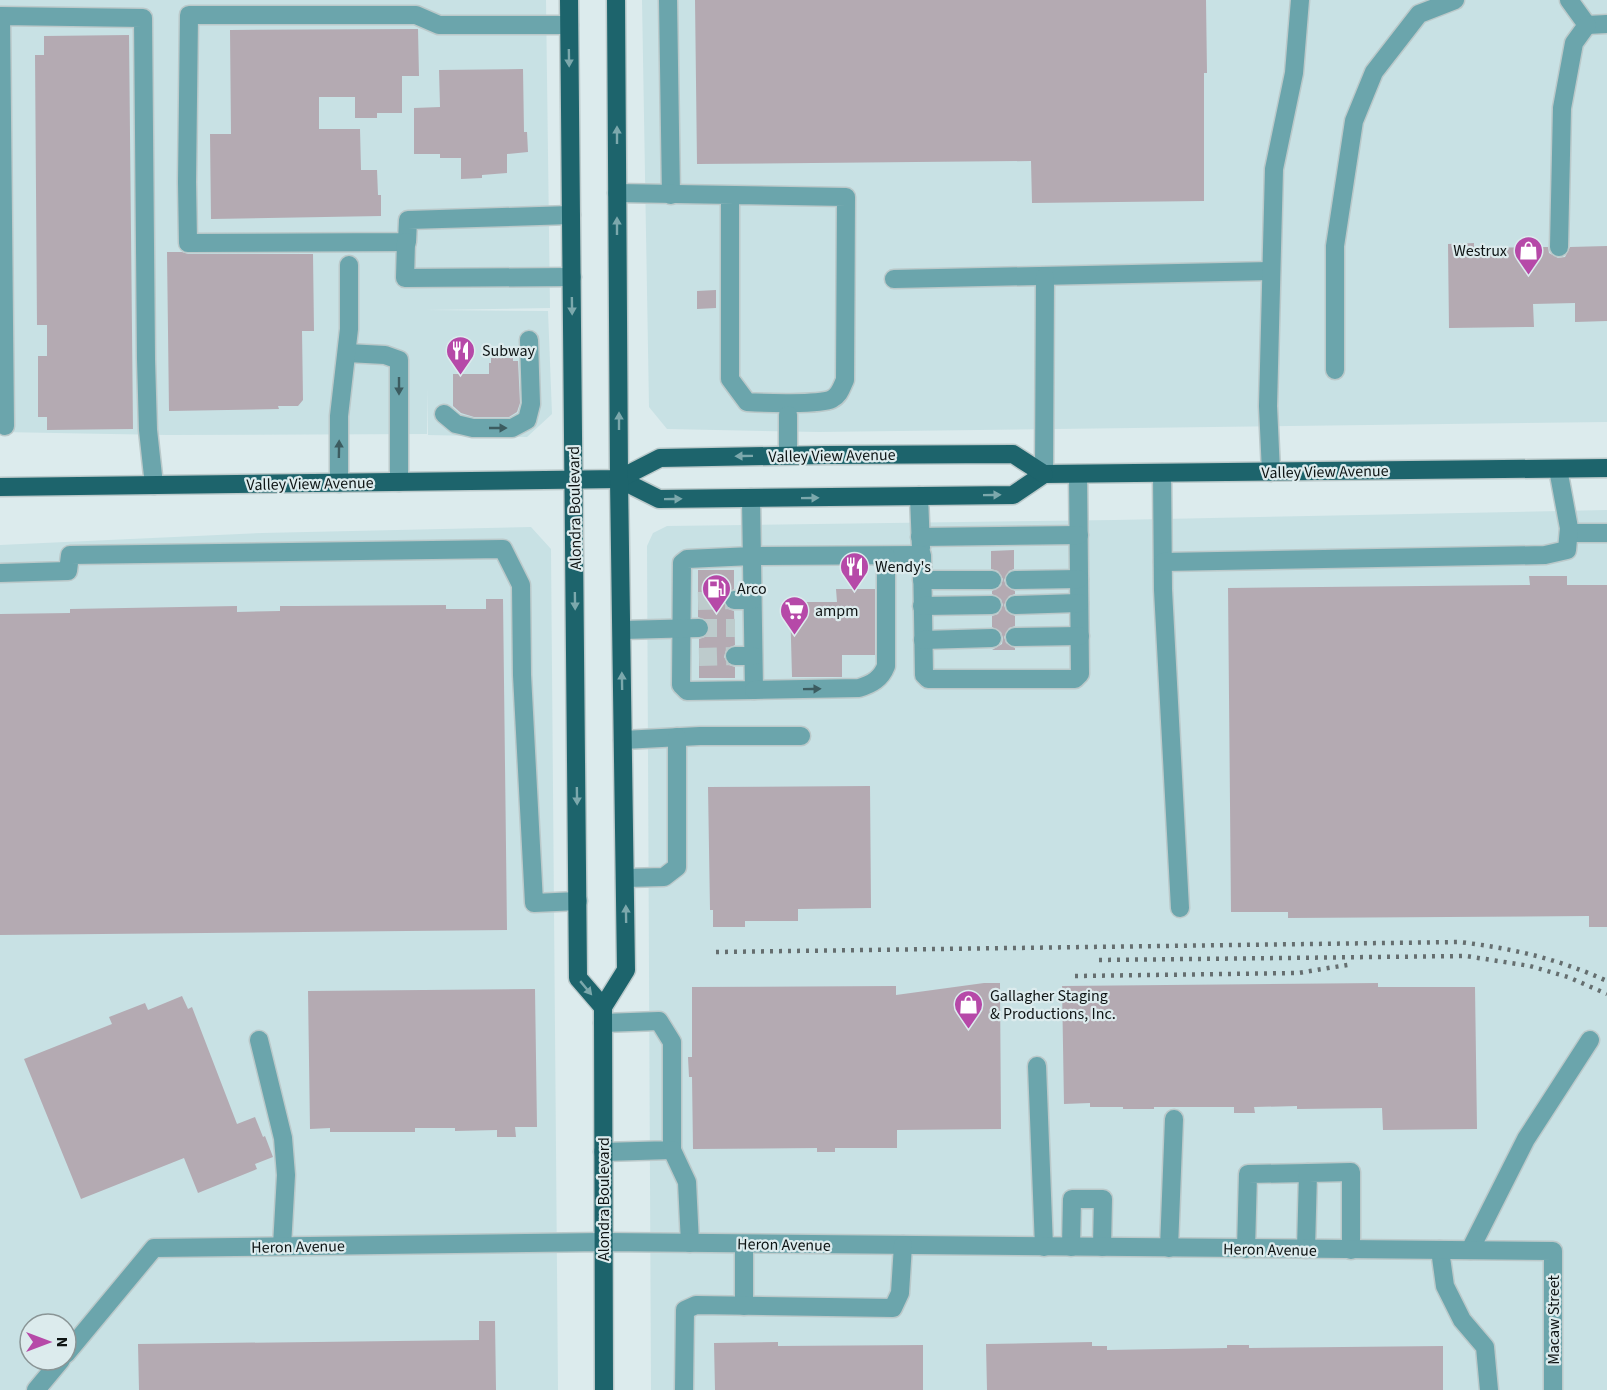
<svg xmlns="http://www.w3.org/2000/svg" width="1607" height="1390" font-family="'Source Sans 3',sans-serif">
  <rect width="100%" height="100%" fill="#dcebed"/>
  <!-- built -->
  <g fill="#c8e1e4" fill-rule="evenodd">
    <polygon points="0,0 546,0 550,308 426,310 548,311 552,414 527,437 428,435 427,388 427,434 167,435 0,432"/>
    <polygon points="642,0 1607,0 1607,422 819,432 667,429 649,407"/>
    <polygon points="1607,510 1607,1390 651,1390 647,546 653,533 667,526 1115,520"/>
    <path d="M531 527 551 549 558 1390H0V545L262 533ZM30 1324H66V1360H30Z"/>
  </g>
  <!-- building -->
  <g fill="#b4aab2">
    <polygon points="695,0 1206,0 1207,73 1204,73 1204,201 1032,203 1031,161 697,164"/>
    <polygon points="418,29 419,76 402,76 402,113 377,113 377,118 355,118 355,97 319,97 319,129 360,129 361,170 377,170 378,195 381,195 381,216 211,219 210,134 231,134 230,30"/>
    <polygon points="129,35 133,429 47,430 47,417 38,417 38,356 47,356 47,325 37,325 35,55 44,55 44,36"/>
    <polygon points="523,69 524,132 527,132 528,152 507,154 507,173 482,175 482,178 461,179 461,158 440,158 440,154 414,154 414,108 440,107 439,70"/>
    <polygon points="1474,243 1474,248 1548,247 1549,253 1558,258 1565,257 1570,247 1607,246 1607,321 1575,322 1575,303 1533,304 1534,327 1449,328 1448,244"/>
    <polygon points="167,252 182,252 188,254 313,254 314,331 302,331 303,400 298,406 278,406 279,409 169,411"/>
    <polygon points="716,290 716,308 697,309 697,291"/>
    <polygon points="491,358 513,358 513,361 518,361 520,403 517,412 509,417 474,417 461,413 453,406 453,374 489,374 489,363 491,363"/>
    <polygon points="1014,550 1014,569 1009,571 1004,580 1006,586 1015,591 1015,594 1009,596 1004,605 1006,611 1015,616 1015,626 1009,628 1004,637 1006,643 1015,648 1015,650 992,650 1002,644 1003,638 1001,632 992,627 992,616 998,614 1003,605 1001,599 992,594 992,591 1001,586 1003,579 998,571 991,569 991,551"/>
    <polygon points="698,570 734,570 734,589 725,594 723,601 728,609 734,611 735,645 726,650 724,657 729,665 735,667 735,678 699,678 699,639 705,637 710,628 708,622 698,617"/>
    <polygon points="1529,576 1567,576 1567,585 1607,585 1607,927 1589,927 1589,916 1288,918 1288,912 1231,912 1228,588 1530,585"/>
    <polygon points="836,589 875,589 875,655 842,655 842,677 792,677 790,602 837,602"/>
    <polygon points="486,599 503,599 507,930 0,935 0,614 70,613 70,609 237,606 237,612 280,611 280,606 298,606 446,605 446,609 486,609"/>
    <polygon points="870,786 871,908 798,909 798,921 745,921 745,927 713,927 713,910 710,910 708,787"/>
    <polygon points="984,983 1000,983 1001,1129 897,1130 897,1148 835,1148 835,1152 817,1152 817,1148 693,1149 692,1077 689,1077 688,1057 692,1057 692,987 896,986 896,995"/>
    <polygon points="1378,983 1378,987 1475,987 1477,1129 1383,1130 1382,1108 1297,1109 1297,1106 1254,1107 1255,1113 1234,1113 1234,1107 1154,1107 1154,1109 1123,1109 1123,1107 1090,1107 1090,1103 1064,1104 1062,986"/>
    <polygon points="535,989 537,1127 515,1127 516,1137 497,1137 497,1130 455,1131 455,1128 415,1128 415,1132 330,1132 330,1128 310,1129 308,991"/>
    <polygon points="182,996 188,1009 192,1007 237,1124 255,1117 263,1137 265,1136 273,1157 255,1164 257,1169 198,1193 184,1158 81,1199 24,1059 112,1024 109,1017 145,1003 148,1010"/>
    <polygon points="479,1321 495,1321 496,1390 139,1390 138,1344 479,1340"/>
    <polygon points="778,1342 778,1346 923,1345 923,1390 715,1390 714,1343"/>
    <polygon points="1092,1342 1092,1346 1107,1346 1107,1350 1227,1348 1227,1345 1249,1345 1249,1348 1443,1346 1443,1390 987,1390 986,1344"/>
  </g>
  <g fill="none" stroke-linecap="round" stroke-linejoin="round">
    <!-- minor-tunnel -->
    <g stroke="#bdcbcc" stroke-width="18" stroke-dasharray="18 9" stroke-linecap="butt">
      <polyline points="698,601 734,600"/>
      <polyline points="699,628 735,628"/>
      <polyline points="699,657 735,656"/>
    </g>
    <defs>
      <g id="minor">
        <polyline points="668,0 671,195"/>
        <polyline points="1569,0 1587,25 1607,24"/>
        <polyline points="569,25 439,25 416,15 189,15 187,182 188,243 407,242 408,220 571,215"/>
        <path d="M617 193 846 197 845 380C841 388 840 395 832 399 820 405 763 403 747 402L730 379V195"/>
        <polyline points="406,242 405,278 572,277"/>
        <polyline points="1559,247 1562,108 1574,43 1587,25"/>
        <polyline points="894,279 1271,271"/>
        <polyline points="347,353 385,355 399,360 399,482"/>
        <polyline points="1335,370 1335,246 1354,121 1374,72 1419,14 1455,0"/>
        <polyline points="444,414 456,424 473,428 512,428 527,420 531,404 529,340"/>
        <polyline points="788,415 788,447"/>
        <polyline points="5,426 1,16 143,18 146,359 148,430 154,485"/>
        <polyline points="1271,472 1268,406 1274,169 1294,73 1300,0"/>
        <polyline points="1162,473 1163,590 1180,908"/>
        <polyline points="1044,474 1045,277"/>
        <polyline points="339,483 339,416 349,329 349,265"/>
        <polyline points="919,496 921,548"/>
        <path d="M751 498C752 562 753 626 754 690L687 691 681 685 682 563 687 559 752 556 922 555 924 675 928 679H1075L1080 674 1078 474"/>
        <polyline points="1569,533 1607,533"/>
        <polyline points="920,537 1079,535"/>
        <polyline points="1163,562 1545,555 1567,550 1569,528 1558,469"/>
        <polyline points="0,573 68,571 70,555 503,549 521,585 522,675 534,903 578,901"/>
        <polyline points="922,580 992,580"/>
        <polyline points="1015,580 1079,579"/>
        <polyline points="734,600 752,600"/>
        <polyline points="1015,605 1079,603"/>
        <polyline points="922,606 992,605"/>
        <polyline points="622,630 699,628"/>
        <polyline points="1015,637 1080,636"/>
        <polyline points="923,640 992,638"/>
        <polyline points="735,656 753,656"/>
        <path d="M754 690 859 688C872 684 881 679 886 666V556"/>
        <polyline points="623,740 700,736 801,736"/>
        <polyline points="625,878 664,877 677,867 677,737"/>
        <polyline points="603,1023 659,1021 672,1042 672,1150 603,1152"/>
        <polyline points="259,1040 283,1138 286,1175 282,1246"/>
        <polyline points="1037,1066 1044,1247"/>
        <polyline points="672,1150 687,1182 690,1243"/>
        <polyline points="744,1244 744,1306"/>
        <polyline points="1071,1247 1072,1199 1103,1199 1102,1247"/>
        <polyline points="1169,1248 1174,1119"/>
        <polyline points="1246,1249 1248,1174 1308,1173"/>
        <polyline points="1306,1249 1308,1173 1351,1172 1351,1250"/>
        <polyline points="1440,1250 1445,1286 1462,1320 1485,1347 1489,1390"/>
        <polyline points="1470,1250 1526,1139 1590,1040"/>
        <polyline points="66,1354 154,1248 603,1242 1553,1251 1553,1390"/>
        <polyline points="36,1390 61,1360"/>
        <polyline points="684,1390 685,1310 696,1305 893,1308 900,1293 903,1245"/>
      </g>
      <g id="major">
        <polyline points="569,0 578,978 603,1007"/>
        <polyline points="619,479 659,499 1013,495 1044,474 1607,468"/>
        <polyline points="0,487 619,479 660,458 824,455 1013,454 1044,474"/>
        <polyline points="604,1390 603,1007 626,970 619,479 616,0"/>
      </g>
    </defs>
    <!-- minor casing -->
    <use href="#minor" stroke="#bbc9ca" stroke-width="21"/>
    <!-- major casing -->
    <use href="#major" stroke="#bbc9ca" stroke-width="21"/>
    <!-- minor -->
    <use href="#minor" stroke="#6ba5ac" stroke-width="18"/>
    <!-- major -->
    <use href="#major" stroke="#1d646c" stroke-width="18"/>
    <!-- rail -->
    <g stroke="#656e6f" stroke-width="4.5" stroke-dasharray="3 6" stroke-linecap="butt">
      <path d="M716 952 1459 942C1511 948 1559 959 1607 981"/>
      <polyline points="1099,960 1466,956 1530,966 1568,977 1607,994"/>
      <polyline points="1075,976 1298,973 1353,964"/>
    </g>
  </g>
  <!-- one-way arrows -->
  <defs><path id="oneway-solid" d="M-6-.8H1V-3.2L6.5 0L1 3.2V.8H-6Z" transform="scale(1.5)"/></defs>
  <g fill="#7ca8ac">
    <use href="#oneway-solid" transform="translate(569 58) rotate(89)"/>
    <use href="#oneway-solid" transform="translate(617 135) rotate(-90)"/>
    <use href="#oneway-solid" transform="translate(617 226) rotate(-90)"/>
    <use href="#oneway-solid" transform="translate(572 306) rotate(89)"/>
    <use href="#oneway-solid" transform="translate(619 421) rotate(-90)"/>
    <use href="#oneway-solid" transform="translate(744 456) rotate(179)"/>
    <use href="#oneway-solid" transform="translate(992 495) rotate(-1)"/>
    <use href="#oneway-solid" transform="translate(810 498) rotate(-1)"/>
    <use href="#oneway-solid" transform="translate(673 499) rotate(-1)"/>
    <use href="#oneway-solid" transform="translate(575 601) rotate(89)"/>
    <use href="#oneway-solid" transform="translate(622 681) rotate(-91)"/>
    <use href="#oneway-solid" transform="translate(577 796) rotate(89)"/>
    <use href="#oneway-solid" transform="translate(626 914) rotate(-91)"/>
    <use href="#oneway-solid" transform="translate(586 988) rotate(50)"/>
  </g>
  <g fill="#3c5c60">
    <use href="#oneway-solid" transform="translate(399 386) rotate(90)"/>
    <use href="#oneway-solid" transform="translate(498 428)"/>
    <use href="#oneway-solid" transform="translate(339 449) rotate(-89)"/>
    <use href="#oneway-solid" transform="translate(812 689) rotate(-1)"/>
  </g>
  <!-- icons -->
  <defs>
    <symbol id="shop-pin" viewBox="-11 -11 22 30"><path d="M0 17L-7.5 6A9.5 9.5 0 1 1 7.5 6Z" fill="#b649a8" stroke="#dcebed"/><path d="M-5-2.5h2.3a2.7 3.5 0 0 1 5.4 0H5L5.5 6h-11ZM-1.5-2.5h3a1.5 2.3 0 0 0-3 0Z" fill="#fff"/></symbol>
    <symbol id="restaurant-pin" viewBox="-11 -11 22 30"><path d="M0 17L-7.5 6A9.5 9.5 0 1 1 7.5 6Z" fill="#b649a8" stroke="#dcebed"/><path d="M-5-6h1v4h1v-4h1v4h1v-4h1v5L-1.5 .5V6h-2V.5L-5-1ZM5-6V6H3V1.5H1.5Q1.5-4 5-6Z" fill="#fff"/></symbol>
    <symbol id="fuel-pin" viewBox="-11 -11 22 30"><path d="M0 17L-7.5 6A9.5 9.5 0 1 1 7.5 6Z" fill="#b649a8" stroke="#dcebed"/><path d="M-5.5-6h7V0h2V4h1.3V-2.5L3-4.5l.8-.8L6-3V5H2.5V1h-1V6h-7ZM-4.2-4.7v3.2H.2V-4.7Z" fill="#fff"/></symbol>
    <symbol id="supermarket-pin" viewBox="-11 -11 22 30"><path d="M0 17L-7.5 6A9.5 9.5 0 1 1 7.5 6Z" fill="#b649a8" stroke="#dcebed"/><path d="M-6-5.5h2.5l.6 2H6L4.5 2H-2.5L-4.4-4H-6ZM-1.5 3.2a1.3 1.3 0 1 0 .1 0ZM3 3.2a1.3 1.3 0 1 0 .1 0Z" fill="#fff"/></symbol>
  </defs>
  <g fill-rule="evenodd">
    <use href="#shop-pin" x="1512" y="234" width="33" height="45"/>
    <use href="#restaurant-pin" x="444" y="334" width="33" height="45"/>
    <use href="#restaurant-pin" x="838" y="550" width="33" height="45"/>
    <use href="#fuel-pin" x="700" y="572" width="33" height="45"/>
    <use href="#supermarket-pin" x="778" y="594" width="33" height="45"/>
    <use href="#shop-pin" x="952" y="988" width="33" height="45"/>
  </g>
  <g text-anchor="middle" stroke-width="4.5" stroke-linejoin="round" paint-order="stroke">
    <!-- poi labels -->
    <g font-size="16" fill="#0e1414" stroke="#dcebed" text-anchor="start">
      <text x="1507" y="256" text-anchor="end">Westrux</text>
      <text x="482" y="356">Subway</text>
      <text x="875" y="572">Wendy's</text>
      <text x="737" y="594">Arco</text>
      <text x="815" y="616">ampm</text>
      <text x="990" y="1001">Gallagher Staging<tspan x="990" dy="18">&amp; Productions, Inc.</tspan></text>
    </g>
    <!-- street labels -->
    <g font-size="16" fill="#0e1414" stroke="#dcebed">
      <text transform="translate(832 455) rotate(-1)" y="6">Valley View Avenue</text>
      <text transform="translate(1325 471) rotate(-1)" y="6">Valley View Avenue</text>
      <text transform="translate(310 483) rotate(-1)" y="6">Valley View Avenue</text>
      <text transform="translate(574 508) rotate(-91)" y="6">Alondra Boulevard</text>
      <text transform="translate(603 1199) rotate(-90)" y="6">Alondra Boulevard</text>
      <text transform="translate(784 1244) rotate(1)" y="6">Heron Avenue</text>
      <text transform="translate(298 1246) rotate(-1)" y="6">Heron Avenue</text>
      <text transform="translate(1270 1249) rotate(1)" y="6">Heron Avenue</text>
      <text transform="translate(1553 1320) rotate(-90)" y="6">Macaw Street</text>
    </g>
  </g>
  <!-- north arrow -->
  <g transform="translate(48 1342) rotate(90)"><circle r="28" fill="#dcebed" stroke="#8a9596" stroke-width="1.5"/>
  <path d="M0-4.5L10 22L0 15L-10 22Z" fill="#b649a8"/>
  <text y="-9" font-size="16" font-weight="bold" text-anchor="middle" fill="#0e1414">N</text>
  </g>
</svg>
